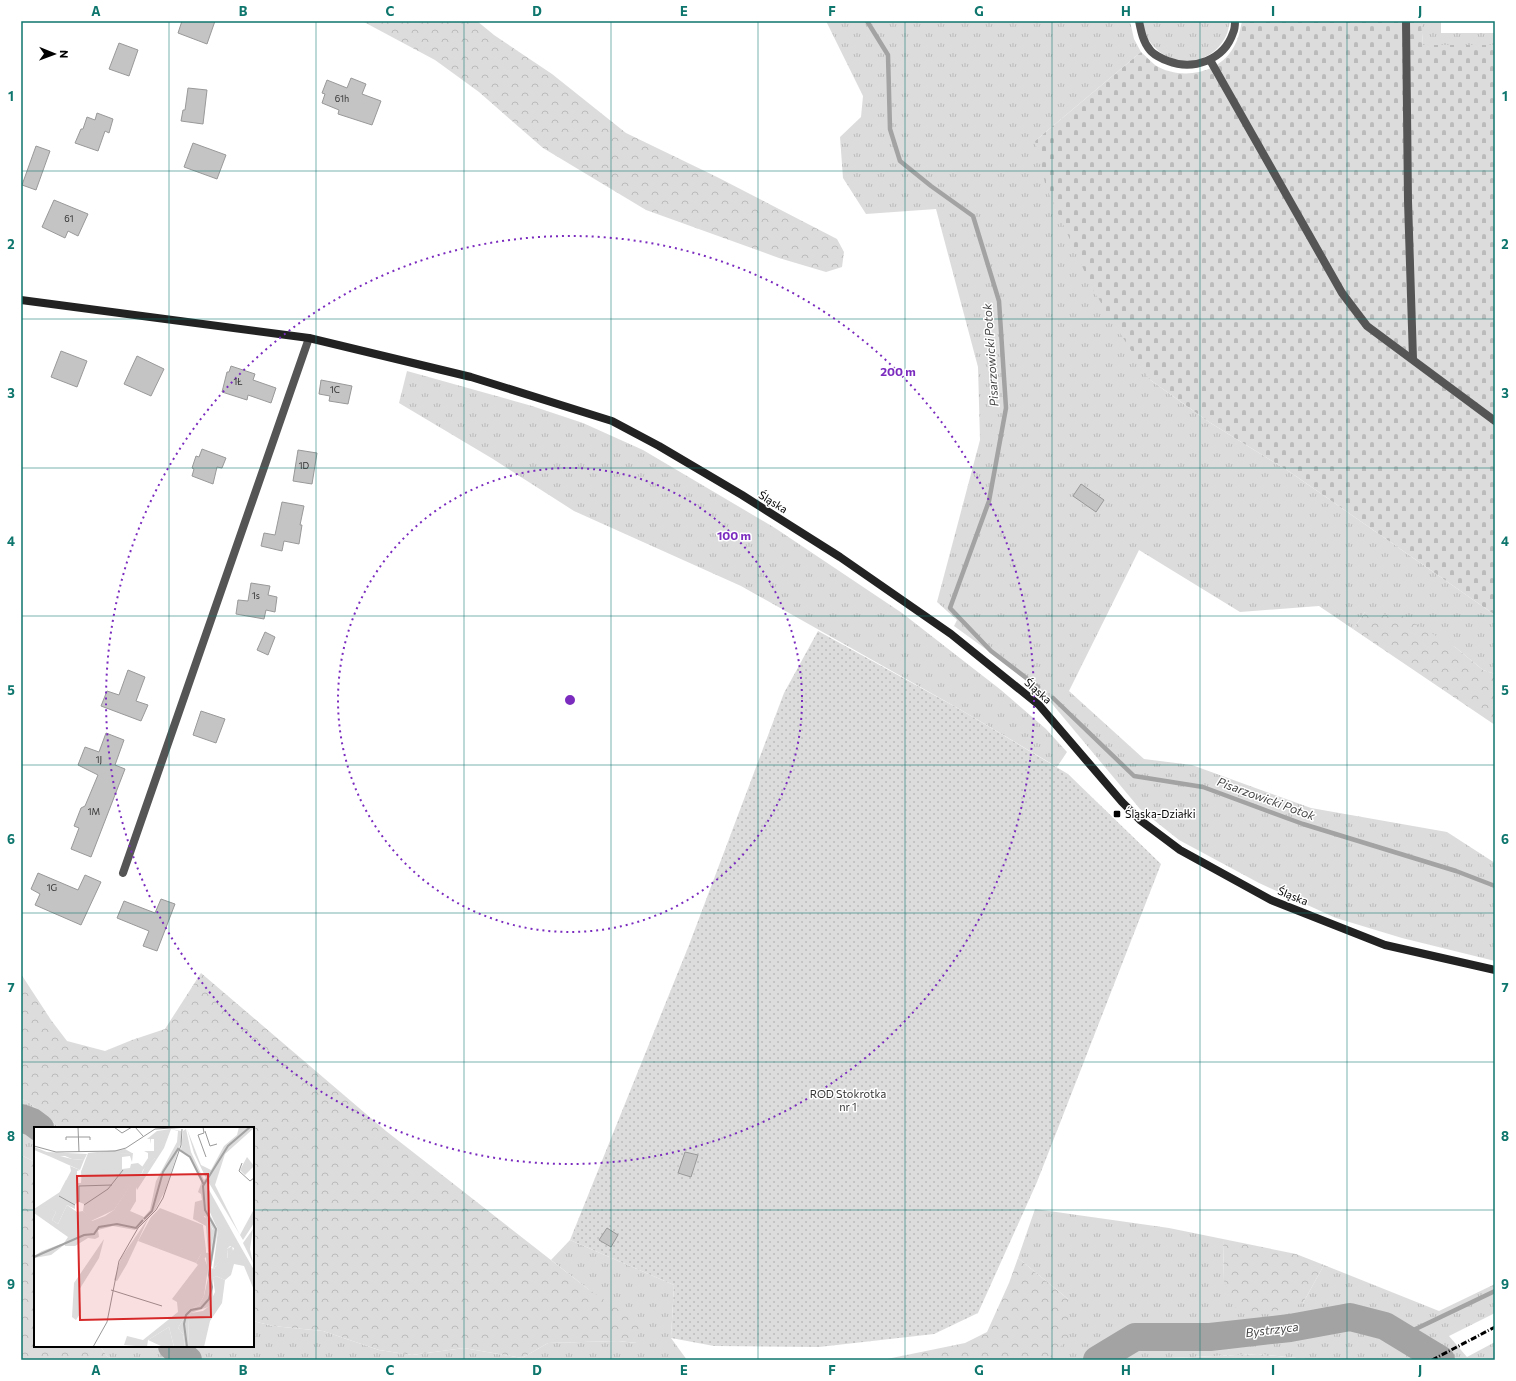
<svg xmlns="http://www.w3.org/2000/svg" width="1516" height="1381" font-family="Commissioner,sans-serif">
  <defs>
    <pattern id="grass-tufts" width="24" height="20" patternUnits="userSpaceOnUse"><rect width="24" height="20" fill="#dcdcdc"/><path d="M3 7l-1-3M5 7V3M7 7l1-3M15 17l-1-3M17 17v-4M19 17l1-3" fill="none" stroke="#bbb"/></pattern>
    <pattern id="forest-crowns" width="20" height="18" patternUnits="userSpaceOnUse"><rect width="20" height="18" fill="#dcdcdc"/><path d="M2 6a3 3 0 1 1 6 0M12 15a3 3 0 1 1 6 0" fill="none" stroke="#bbb"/></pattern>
    <pattern id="cemetery-stones" width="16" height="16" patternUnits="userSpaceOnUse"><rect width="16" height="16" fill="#dcdcdc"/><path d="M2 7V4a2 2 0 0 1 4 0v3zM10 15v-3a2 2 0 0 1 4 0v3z" fill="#bbb"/></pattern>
    <pattern id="garden-dots" width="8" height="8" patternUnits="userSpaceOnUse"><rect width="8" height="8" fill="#dcdcdc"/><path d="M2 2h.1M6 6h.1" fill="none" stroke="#bbb" stroke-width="1.8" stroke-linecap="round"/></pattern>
  </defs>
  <rect width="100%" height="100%" fill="#fff"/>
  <!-- grass -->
  <g fill="url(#grass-tufts)">
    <polygon points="826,21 1130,21 1134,39 1141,52 1035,141 1149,379 1209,422 1290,472 1495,615 1495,674 1483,670 1455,647 1365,612 1353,629 1319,606 1240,612 1139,550 1069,691 1144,759 1192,765 1311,808 1447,832 1495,863 1495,961 1402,938 1336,918 1259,883 1179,840 1140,809 1038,687 954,626 957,620 937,602 980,440 978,367 936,209 866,214 843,178 840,137 861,117 863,96"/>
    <path d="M1143 21H1230C1229 26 1228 32 1226 36 1209 71 1160 68 1145 33 1144 30 1144 25 1143 21Z"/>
    <polygon points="1421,21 1441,21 1441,33 1495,33 1495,45 1423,45"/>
    <polygon points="407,371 532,406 583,423 643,450 775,528 902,613 1001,690 1046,729 1067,752 1057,767 961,710 741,586 574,511 493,459 399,403"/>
    <polygon points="21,1099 27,1101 60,1128 35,1128 35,1162 21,1155"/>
    <polygon points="1035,1209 1169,1228 1223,1239 1224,1281 1303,1303 1324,1265 1439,1311 1495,1284 1495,1313 1449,1336 1467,1357 1495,1342 1495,1360 1316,1360 1258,1354 1171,1358 1165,1360 1047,1360 1068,1299 1018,1258"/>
    <polygon points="570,1240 674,1285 671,1338 687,1360 113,1360 107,1356 100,1346 253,1346 253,1321 273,1326 323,1331 379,1350 412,1355 464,1348 522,1358 548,1343 618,1341 637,1343 588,1289 551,1260"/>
  </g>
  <!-- forest -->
  <g fill="url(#forest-crowns)">
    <polygon points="362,21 477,21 494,35 552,74 626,133 717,177 837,239 844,252 842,267 826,272 779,258 646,210 543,148 479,92 435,60"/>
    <polygon points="1365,612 1402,616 1455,647 1483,670 1495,674 1495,725 1353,629"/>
    <polygon points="201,973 386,1131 588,1289 640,1324 637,1343 618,1341 548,1343 522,1358 464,1348 412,1355 379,1350 323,1331 273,1326 253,1321 253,1128 60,1128 27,1101 21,1099 21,974 51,1020 67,1041 105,1051 132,1040 165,1029"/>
    <polygon points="21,1155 35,1162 35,1346 100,1346 107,1356 113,1360 21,1360"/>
    <polygon points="1223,1239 1296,1254 1324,1265 1303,1303 1265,1314 1234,1307 1224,1281"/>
    <polygon points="1018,1258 1068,1299 1069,1338 1048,1359 882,1360 965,1343 987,1332 1009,1283"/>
    <polygon points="1258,1354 1316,1360 1165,1360 1171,1358"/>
  </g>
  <!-- cemetery -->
  <path fill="url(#cemetery-stones)" d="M1242 21H1421L1423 45H1495V615L1290 472 1209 422 1149 379 1093 290 1046 187 1035 141 1141 52C1146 56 1150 61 1155 65 1179 80 1216 75 1232 50 1238 41 1240 31 1242 21Z"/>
  <!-- garden -->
  <polygon fill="url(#garden-dots)" points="818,631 961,710 1068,774 1161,864 1037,1182 978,1313 934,1334 819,1347 714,1346 671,1338 674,1285 570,1240 689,945 784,693"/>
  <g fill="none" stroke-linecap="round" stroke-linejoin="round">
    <!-- stream -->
    <g stroke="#a3a3a3" stroke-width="4.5">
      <polyline points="867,21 888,55 890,129 900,161 931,186 973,216 999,301 1006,408 989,501 950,608 991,651 1038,687"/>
      <polyline points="1053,698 1134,776 1203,787 1303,824 1456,871 1495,886"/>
      <polyline points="1401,1336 1495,1291"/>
    </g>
    <!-- river -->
    <g stroke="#a3a3a3" stroke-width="28">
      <polyline points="21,1118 32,1122 40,1128"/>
      <polyline points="172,1346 188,1360"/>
      <polyline points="1097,1360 1135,1337 1210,1337 1290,1328 1350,1317 1385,1326 1441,1360"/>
    </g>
  </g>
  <!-- building -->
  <g fill="#c4c4c4" stroke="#999">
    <polygon points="182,21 215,21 207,44 178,33"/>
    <polygon points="119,43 138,50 129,76 109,69"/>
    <polygon points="351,78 366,84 362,94 381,101 372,125 338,114 339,110 322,103 325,94 322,93 327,80 347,88"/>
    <polygon points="188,88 207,90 203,124 181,121 183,110 185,110"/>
    <polygon points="97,113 113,119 109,133 105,131 98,151 75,143 81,129 83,129 87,117 95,120"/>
    <polygon points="193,143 226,155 217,179 184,167"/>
    <polygon points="36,146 50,151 36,190 22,185"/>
    <polygon points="54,200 88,214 78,236 68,231 65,238 42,227"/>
    <polygon points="61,351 87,361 77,387 51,377"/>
    <polygon points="137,356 164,369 151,396 124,384"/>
    <polygon points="231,366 255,374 253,380 276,388 271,403 248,395 247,400 222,392 227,372 229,372"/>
    <polygon points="321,380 352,386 348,404 329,401 330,396 319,394"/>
    <polygon points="202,449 226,458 222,468 217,467 213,484 192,476 194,469 192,468 196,456 199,457"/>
    <polygon points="298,450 317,453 312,484 293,481"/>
    <polygon points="1081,484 1104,500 1096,512 1073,496"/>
    <polygon points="282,502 304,506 300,525 302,525 299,544 284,541 282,551 261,546 264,533 275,535"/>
    <polygon points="251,583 270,586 268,595 277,597 275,612 266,610 264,619 236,614 238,600 248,601"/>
    <polygon points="265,632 275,637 268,655 257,650"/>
    <polygon points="128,670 145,677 136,701 148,705 141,721 101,706 107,691 119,695"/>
    <polygon points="201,711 225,719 216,743 193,735"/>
    <polygon points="106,733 124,740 115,765 125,769 91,857 71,849 79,828 74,826 81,808 85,806 98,775 78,765 85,747 99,752"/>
    <polygon points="38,873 78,890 85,875 101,882 81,925 35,905 40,894 31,889"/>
    <polygon points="161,899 175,904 157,951 143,946 149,931 117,918 124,901 155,913"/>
    <polygon points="685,1152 698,1155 691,1177 678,1173"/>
    <polygon points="607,1228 618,1235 611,1247 599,1240"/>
  </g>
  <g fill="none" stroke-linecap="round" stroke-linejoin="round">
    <!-- street -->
    <g stroke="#555" stroke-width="8">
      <path d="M1139 21C1141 31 1143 42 1150 50 1153 54 1162 59 1168 61 1193 71 1224 60 1233 33 1235 29 1235 25 1235 21"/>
      <polyline points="1406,21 1408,201 1413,359"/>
      <polyline points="1210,60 1342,293 1367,326 1495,421"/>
      <polyline points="123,873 309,338"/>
    </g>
    <!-- secondary -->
    <polyline stroke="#222" stroke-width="8" points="21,300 309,338 471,377 612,421 659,446 742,495 840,557 951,634 1039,705 1122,802 1140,820 1180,850 1271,900 1385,945 1495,970"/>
    <!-- rail -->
    <polyline stroke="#000" stroke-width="3" stroke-dasharray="6 2 1 2" stroke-linecap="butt" points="1432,1360 1495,1327"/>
  </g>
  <!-- grid -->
  <path fill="none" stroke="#0f766e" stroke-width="1" stroke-opacity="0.55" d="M169 21V1128M316 21V1360M464 21V1360M611 21V1360M758 21V1360M905 21V1360M1052 21V1360M1200 21V1360M1347 21V1360M21 171H1495M21 319H1495M21 468H1495M21 616H1495M21 765H1495M21 913H1495M21 1062H1495M21 1210H35M253 1210H1495M169 1346V1360"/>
  <!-- distance rings -->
  <g fill="none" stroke="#7b2cbf" stroke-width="2" stroke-dasharray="2 4">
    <circle cx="570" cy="700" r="232"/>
    <circle cx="570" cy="700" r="464"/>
  </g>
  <!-- markers -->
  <rect fill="#000" stroke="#fff" stroke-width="1.5" x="1113" y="810" width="8" height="8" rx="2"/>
  <g text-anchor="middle" stroke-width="3" stroke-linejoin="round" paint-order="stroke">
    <!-- number labels -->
    <g font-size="9" fill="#313131">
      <text x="342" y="102">61h</text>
      <text x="69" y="222">61</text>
      <text x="238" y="385">1Ł</text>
      <text x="335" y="393">1C</text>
      <text x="304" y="469">1D</text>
      <text x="256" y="599">1s</text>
      <text x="99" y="763">1J</text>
      <text x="94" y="815">1M</text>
      <text x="52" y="891">1G</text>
    </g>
    <!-- street labels -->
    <g font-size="11" fill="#000" stroke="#fff">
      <text transform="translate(773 502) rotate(32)" y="4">Śląska</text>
      <text transform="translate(1038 691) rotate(41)" y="4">Śląska</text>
      <text transform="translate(1293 896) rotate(22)" y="4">Śląska</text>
    </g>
    <!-- poi labels -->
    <g font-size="11" fill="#000" stroke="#fff" text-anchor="start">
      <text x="1125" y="818">Śląska-Działki</text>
    </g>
    <!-- park labels -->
    <g font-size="11" fill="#333" stroke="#fff">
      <text x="848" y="1098">ROD Stokrotka<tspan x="848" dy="13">nr 1</tspan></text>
    </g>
    <!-- water labels -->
    <g font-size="12" font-style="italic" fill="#444" stroke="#fff">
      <text transform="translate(991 355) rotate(-94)" y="4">Pisarzowicki Potok</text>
      <text transform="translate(1266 799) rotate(20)" y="4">Pisarzowicki Potok</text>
      <text transform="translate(1272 1330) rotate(-7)" y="4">Bystrzyca</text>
    </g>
  </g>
  <!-- overview -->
  <g transform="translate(34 1127)">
    <rect width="220" height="220" fill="#fff"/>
    <path d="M205 0 220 1 191 27 181 58 206 108 175 56 174 84 184 103 177 141 180 142 187 131H194L193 122 198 119 199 124 204 115 220 143V163L210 139 200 137 197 148 191 153 182 149 179 151V172L174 180 157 186 154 191 155 220H151L149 207 144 201 155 183 165 178 170 169 174 151 172 130 164 138 162 136 167 127 177 125 179 110V102L171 89 163 94 159 92 161 75 168 73 167 67 164 65 168 54 156 30 147 23 149 4 152 2 157 25 170 53 172 51 160 26 153 2 167 38 177 43 190 19 203 8ZM137 2 147 4V15L131 64 121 83 101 103 79 99 64 103 65 110 61 112 54 111 41 119H31L30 116 34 110 0 86V82L26 65 37 44 36 39 46 43 43 44V56H47L48 46V58L32 54 18 82 22 85 18 93 24 97 33 78 43 85 49 84 58 94 71 89 80 83 114 31V26L110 24H120L121 31 109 43 102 62V74L96 84 110 90 116 83 122 54 143 15 144 4ZM0 20 13 25 53 27 50 33 38 32 31 29 17 30 0 23ZM91 22 98 26 85 27 47 45 54 26ZM115 90 93 137 83 154 80 153 87 131ZM219 102 216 122 219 136 209 116ZM27 117 30 118 17 128 0 131V129L8 124ZM135 200 140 220H129L114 213Z" fill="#dcdcdc"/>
    <path d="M137 2 130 21 103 63 102 59 111 40 121 31 117 29 120 26V12H117V17L116 12H113L123 4ZM22 28 38 32 50 33 46 43 17 30ZM213 30 220 39 211 48 206 43ZM174 61 204 115 202 134 197 133 200 121 196 119 193 122 194 134 187 132 179 143 184 103 173 79ZM219 84 220 96 209 113 206 108ZM167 89 173 91 180 105 177 125H174L172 99 163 94ZM70 112 65 131 45 163 47 185 42 193 38 190 40 156ZM170 130 174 141 170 169 165 178 155 183 144 201 149 207 151 220H140L135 200 114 213 113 220 90 218 93 209 109 213 144 185 143 175 138 172ZM182 149 191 153 188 176 176 194 170 220H155L154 191 157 186 169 184 174 180 181 165 179 151Z" fill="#dcdcdc"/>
    <path d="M99 26 98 35 96 29 88 30V42L96 41 97 37 104 36 109 40 80 83 57 94 49 84 50 77 45 75 41 77V82L33 78 24 97 18 93 22 85 17 82 32 53 48 57 47 45 55 27Z" fill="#dcdcdc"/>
    <path d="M126 81 169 98 172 123V127H167L162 136 104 114 117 90Z" fill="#dcdcdc"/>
    <path fill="none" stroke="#a3a3a3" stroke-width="2" d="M110 92 118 84 129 45 144 22 156 30 170 58M0 130 50 108 60 107 65 100 83 97 102 101 109 93M153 220 150 197 152 188 157 183 167 181 175 172 178 160 175 148 182 102 171 83 169 59 194 19 216 0"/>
    <path fill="none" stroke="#999" stroke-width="1" d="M44 0 45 25M80 0 88 6 98 0M101 0 109 9M169 0 170 6 164 8 172 30M171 4 176 19 183 17M32 13V10H56V13M0 19 22 25 81 24 92 21 121 2 155 0M208 36 205 44 216 54 220 51M25 69 41 78M45 75V59L78 58M50 78 74 62 89 43M77 163 128 179M59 220 73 195 85 134 104 101 122 83 129 71 147 18 148 2"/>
    <path fill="#d62828" fill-opacity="0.15" stroke="#d62828" stroke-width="2" d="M174 47 177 190 46 193 43 49Z"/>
    <rect width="220" height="220" fill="none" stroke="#000" stroke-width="2"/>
  </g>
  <circle cx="570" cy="700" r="6" fill="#7b2cbf" stroke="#fff" stroke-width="2"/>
  <g font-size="12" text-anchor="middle" font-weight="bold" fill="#7b2cbf" stroke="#fff" stroke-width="3" stroke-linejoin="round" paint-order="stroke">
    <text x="898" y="376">200 m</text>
    <text x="734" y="540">100 m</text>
  </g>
  <!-- border -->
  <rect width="1516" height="1381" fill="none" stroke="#ffffff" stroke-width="44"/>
  <!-- north arrow -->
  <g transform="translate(54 54) rotate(91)" stroke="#ffffff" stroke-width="3" paint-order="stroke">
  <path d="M0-3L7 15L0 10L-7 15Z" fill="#000000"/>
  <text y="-6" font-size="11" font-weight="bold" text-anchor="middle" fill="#000000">N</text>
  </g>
  <rect x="22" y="22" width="1472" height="1337" fill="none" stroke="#0f766e" stroke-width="1.5"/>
  <g font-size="13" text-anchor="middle" font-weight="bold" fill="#0f766e">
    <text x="96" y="16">A</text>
    <text x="243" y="16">B</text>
    <text x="390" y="16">C</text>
    <text x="537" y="16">D</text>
    <text x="684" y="16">E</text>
    <text x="832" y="16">F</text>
    <text x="979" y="16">G</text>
    <text x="1126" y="16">H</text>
    <text x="1273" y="16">I</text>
    <text x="1420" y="16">J</text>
    <text x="11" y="101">1</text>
    <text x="1505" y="101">1</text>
    <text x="11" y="249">2</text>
    <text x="1505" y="249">2</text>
    <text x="11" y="398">3</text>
    <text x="1505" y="398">3</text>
    <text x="11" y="546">4</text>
    <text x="1505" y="546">4</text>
    <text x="11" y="695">5</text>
    <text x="1505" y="695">5</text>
    <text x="11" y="844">6</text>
    <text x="1505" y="844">6</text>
    <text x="11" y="992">7</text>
    <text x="1505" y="992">7</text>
    <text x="11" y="1141">8</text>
    <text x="1505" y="1141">8</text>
    <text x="11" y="1289">9</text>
    <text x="1505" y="1289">9</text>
    <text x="96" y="1375">A</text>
    <text x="243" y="1375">B</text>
    <text x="390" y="1375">C</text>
    <text x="537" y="1375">D</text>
    <text x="684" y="1375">E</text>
    <text x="832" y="1375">F</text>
    <text x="979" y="1375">G</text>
    <text x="1126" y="1375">H</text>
    <text x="1273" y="1375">I</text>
    <text x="1420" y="1375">J</text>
  </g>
</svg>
